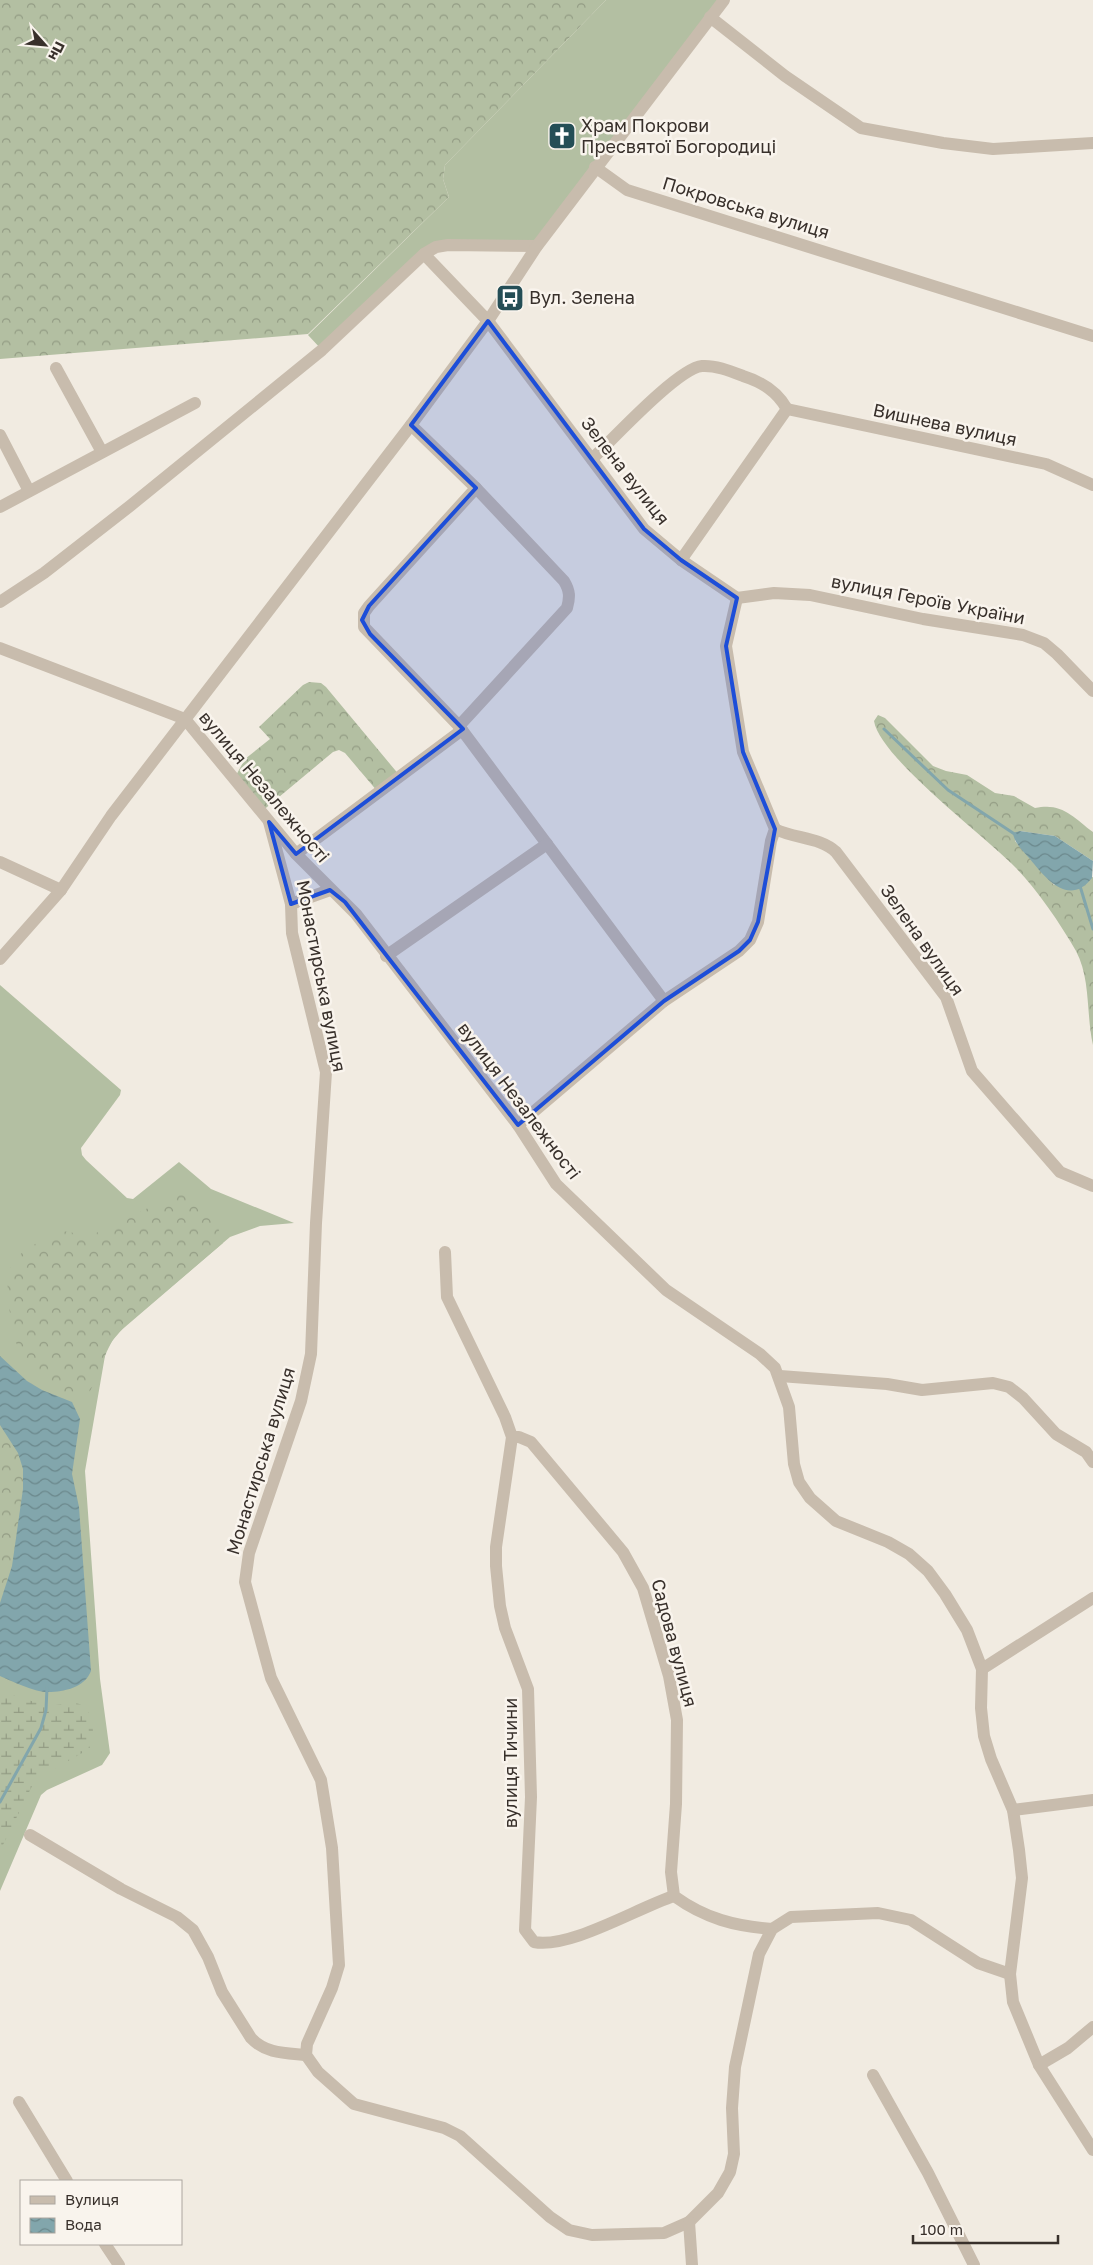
<svg xmlns="http://www.w3.org/2000/svg" width="1093" height="2265" font-family="'Golos Text',sans-serif">
  <defs>
    <pattern id="forest-crowns" width="20" height="18" patternUnits="userSpaceOnUse" patternTransform="scale(1.25)"><rect width="20" height="18" fill="#b3bfa2"/><path d="M2 6a3 3 0 1 1 6 0M12 15a3 3 0 1 1 6 0" fill="none" stroke="#939c84"/></pattern>
    <pattern id="wetland-marsh" width="20" height="14" patternUnits="userSpaceOnUse" patternTransform="scale(1.25)"><rect width="20" height="14" fill="#b3bfa2"/><path d="M1 5h8M5 5V1M11 12h8M15 12V8" fill="none" stroke="#939c84"/></pattern>
    <pattern id="water-waves" width="16" height="10" patternUnits="userSpaceOnUse" patternTransform="scale(1.25)"><rect width="16" height="10" fill="#82a6ac"/><path d="M0 5q4-4 8 0t8 0" fill="none" stroke="#6b888c"/></pattern>
  </defs>
  <rect width="100%" height="100%" fill="#f1ebe1"/>
  <!-- grass -->
  <g fill="#b3bfa2">
    <polygon points="606,0 724,0 537,246 436,247 322,350 308,335 449,197 443,179 445,165"/>
    <polygon points="0,985 121,1090 120,1095 81,1148 82,1155 86,1160 127,1198 133,1199 179,1162 211,1189 294,1223 260,1226 230,1237 125,1326 112,1341 106,1350 85,1471 100,1679 110,1753 102,1765 47,1790 41,1795 0,1891"/>
  </g>
  <!-- forest -->
  <g fill="url(#forest-crowns)">
    <polygon points="0,0 606,0 445,165 443,179 449,197 308,334 0,359"/>
    <polygon points="309,682 321,683 326,687 400,776 378,792 345,753 339,750 333,752 261,812 234,779 245,759 270,739 259,727 303,685"/>
    <path d="M878 715 885 718 933 766 946 771 967 775 995 793 1014 796 1035 808C1062 802 1073 817 1093 832V861L1055 836 1020 831 1015 841 1054 885 1093 877V1045C1086 1015 1091 979 1076 951 1059 922 1039 892 1016 868 986 837 880 758 874 721Z"/>
    <path d="M175 1195C208 1194 215 1216 223 1243L118 1333C103 1351 101 1375 88 1394L76 1398 64 1393 39 1377 24 1361 14 1338 9 1307 7 1278 11 1267 18 1256 31 1246 63 1231 90 1236Z"/>
    <path d="M0 1425C11 1438 20 1452 23 1469 29 1508 11 1566 0 1603Z"/>
  </g>
  <!-- wetland -->
  <path fill="url(#wetland-marsh)" d="M0 1692C15 1695 30 1701 45 1705 55 1707 65 1702 75 1703 95 1705 96 1736 89 1749L35 1780 0 1851Z"/>
  <!-- water -->
  <g fill="url(#water-waves)">
    <path d="M1020 831 1055 836 1093 861 1092 878C1069 907 1046 879 1030 859 1024 852 1014 843 1013 833Z"/>
    <path d="M0 1356 27 1381 42 1390 72 1402 80 1419 72 1474 79 1507 91 1671C85 1687 65 1692 48 1692 37 1693 11 1681 0 1676V1603L12 1566 23 1489V1469L18 1453 0 1425Z"/>
  </g>
  <g fill="none" stroke-linecap="round" stroke-linejoin="round">
    <!-- stream -->
    <g stroke="#82a6ac" stroke-width="3">
      <polyline points="884,729 948,790 1016,835"/>
      <polyline points="1080,886 1093,929"/>
      <polyline points="0,1802 41,1728 46,1710 47,1688"/>
    </g>
    <!-- minor -->
    <g stroke="#c8bcad" stroke-width="12">
      <polyline points="710,17 785,76 861,128 943,143 993,149 1093,143"/>
      <polyline points="595,167 627,190 1093,336"/>
      <polyline points="424,254 488,321 644,529 681,560 737,598 726,646 743,752 775,829 771,841 758,922 750,940 739,951 664,1001 518,1125"/>
      <polyline points="56,368 102,452"/>
      <polyline points="411,425 476,488 369,606 364,613 364,627 459,726 664,1001"/>
      <polyline points="0,435 29,491"/>
      <path d="M592 459C612 440 678 368 702 366 715 365 730 371 743 376 762 382 777 391 787 409"/>
      <polyline points="0,507 195,403"/>
      <polyline points="681,560 787,409 1046,464 1093,485"/>
      <polyline points="737,598 774,593 810,595 923,619 1023,635 1044,643 1057,654 1093,691"/>
      <polyline points="0,602 44,573 130,506 322,350 424,254 436,247 448,245 537,246"/>
      <polyline points="0,648 185,719 296,854 356,914 518,1125 556,1184 666,1290 760,1354 775,1368 789,1407 794,1464 799,1482 810,1498 836,1521 888,1542 909,1554 928,1571 945,1594 967,1630 982,1669 981,1708 984,1736 991,1759 1013,1810 1019,1850 1022,1878 1010,1974 1013,2002 1039,2065 1093,2150"/>
      <path d="M459 726 567 608C570 597 570 591 564 581L476 488"/>
      <polyline points="269,822 291,904 292,933 326,1072 316,1223 311,1354 301,1401 249,1553 245,1582 271,1678 321,1780 332,1848 339,1965 332,1988 307,2044 306,2055 318,2072 354,2104 444,2128 460,2136 550,2217 569,2230 592,2235 664,2233 689,2222 718,2193 730,2172 734,2154 732,2108 735,2067 759,1954 772,1929 791,1917 878,1913 911,1920 978,1963 1010,1974"/>
      <path d="M775 829C795 839 820 837 836 852L946 997 972 1071 1060 1172 1093 1186"/>
      <polyline points="296,854 462,730"/>
      <polyline points="0,862 61,890"/>
      <polyline points="291,904 330,890"/>
      <polyline points="386,956 547,844"/>
      <polyline points="0,959 61,890 111,816 411,425 488,321 537,246 724,0"/>
      <path d="M445 1252 447 1297 505 1417 512 1437 496 1547V1566L500 1606 505 1628 528 1689 531 1797 525 1930 534 1942C570 1949 637 1908 674 1896"/>
      <polyline points="780,1376 887,1384 922,1390 993,1383 1009,1387 1023,1398 1056,1434 1086,1452 1093,1462"/>
      <path d="M512 1437H519L531 1442 623 1552 643 1588 669 1676 677 1720 676 1804 671 1872 674 1896C706 1919 735 1926 772 1929"/>
      <polyline points="982,1669 1093,1598"/>
      <polyline points="1013,1810 1093,1800"/>
      <path d="M30 1835 121 1889 177 1917 193 1930 208 1957 222 1992 251 2038C266 2054 286 2053 306 2055"/>
      <polyline points="1039,2065 1068,2048 1093,2027"/>
      <polyline points="873,2075 928,2173 974,2265"/>
      <polyline points="19,2102 67,2181"/>
      <polyline points="689,2222 692,2265"/>
      <polyline points="105,2244 119,2265"/>
    </g>
  </g>
  <!-- marked area -->
  <path fill="#1d4ed8" fill-opacity="0.2" stroke="#1d4ed8" stroke-width="4" stroke-linejoin="round" d="M488 321 644 529 681 560 737 598 726 646 743 752 775 829 758 922 750 940 739 951 664 1001 518 1125 345 902 330 890 291 904 269 822 296 854 463 729 370 634 362 620 369 606 476 488 411 425Z"/>
  <!-- icons -->
  <defs>
    <symbol id="church-square" viewBox="-11 -11 22 22"><rect x="-9" y="-9" width="18" height="18" rx="4" fill="#244e56" stroke="#f9f4ed"/><path d="M-1.2-6h2.4v3.5h3.3v2.4h-3.3V6h-2.4V-.1h-3.3v-2.4h3.3Z" fill="#fff"/></symbol>
    <symbol id="bus-square" viewBox="-11 -11 22 22"><rect x="-9" y="-9" width="18" height="18" rx="4" fill="#244e56" stroke="#f9f4ed"/><path d="M-5-6H5V4H4V6H2V4H-2V6H-4V4H-5ZM-3.5-4V0h7V-4ZM-3.5 1.2v1.5H-2V1.2ZM2 1.2v1.5H3.5V1.2Z" fill="#fff"/></symbol>
  </defs>
  <g fill-rule="evenodd">
    <use href="#church-square" x="546" y="120" width="32" height="32"/>
    <use href="#bus-square" x="494" y="282" width="32" height="32"/>
  </g>
  <g text-anchor="middle" stroke-width="5" stroke-linejoin="round" paint-order="stroke">
    <!-- poi labels -->
    <g font-size="18" fill="#38302b" stroke="#f9f4ed" text-anchor="start">
      <text x="581" y="132">Храм Покрови<tspan x="581" dy="21">Пресвятої Богородиці</tspan></text>
      <text x="529" y="304">Вул. Зелена</text>
    </g>
    <!-- street labels -->
    <g font-size="18" fill="#38302b" stroke="#f9f4ed">
      <text transform="translate(746 208) rotate(17)" y="6">Покровська вулиця</text>
      <text transform="translate(945 425) rotate(12)" y="6">Вишнева вулиця</text>
      <text transform="translate(625 471) rotate(52)" y="6">Зелена вулиця</text>
      <text transform="translate(928 600) rotate(11)" y="6">вулиця Героїв України</text>
      <text transform="translate(264 787) rotate(50)" y="6">вулиця Незалежності</text>
      <text transform="translate(922 940) rotate(55)" y="6">Зелена вулиця</text>
      <text transform="translate(321 976) rotate(79)" y="6">Монастирська вулиця</text>
      <text transform="translate(519 1101) rotate(53)" y="6">вулиця Незалежності</text>
      <text transform="translate(261 1461) rotate(-73)" y="6">Монастирська вулиця</text>
      <text transform="translate(674 1643) rotate(75)" y="6">Садова вулиця</text>
      <text transform="translate(511 1763) rotate(-90)" y="6">вулиця Тичини</text>
    </g>
  </g>
  <!-- legend -->
  <rect x="20" y="2180" width="162" height="65" fill="#f9f4ed" stroke="#aca69f"/>
  <rect x="30" y="2196" width="25" height="8" fill="#c8bcad" stroke="#aca69f"/>
  <text x="65" y="2205" font-size="15" fill="#38302b">Вулиця</text>
  <rect x="30" y="2218" width="25" height="15" fill="url(#water-waves)" stroke="#aca69f"/>
  <text x="65" y="2230" font-size="15" fill="#38302b">Вода</text>
  <!-- north arrow -->
  <g transform="translate(45 45) rotate(117)" stroke="#f9f4ed" stroke-width="4" paint-order="stroke">
  <path d="M0-4L9 19L0 12L-9 19Z" fill="#38302b"/>
  <text y="-8" font-size="14" font-weight="bold" text-anchor="middle" fill="#38302b">Пн</text>
  </g>
  <!-- scale -->
  <path d="M913 2235v8h145v-8" fill="none" stroke="#38302b" stroke-width="2.5"/>
  <text x="920" y="2235" font-size="15" fill="#38302b" stroke="#f9f4ed" stroke-width="4" paint-order="stroke">100 m</text>
</svg>
